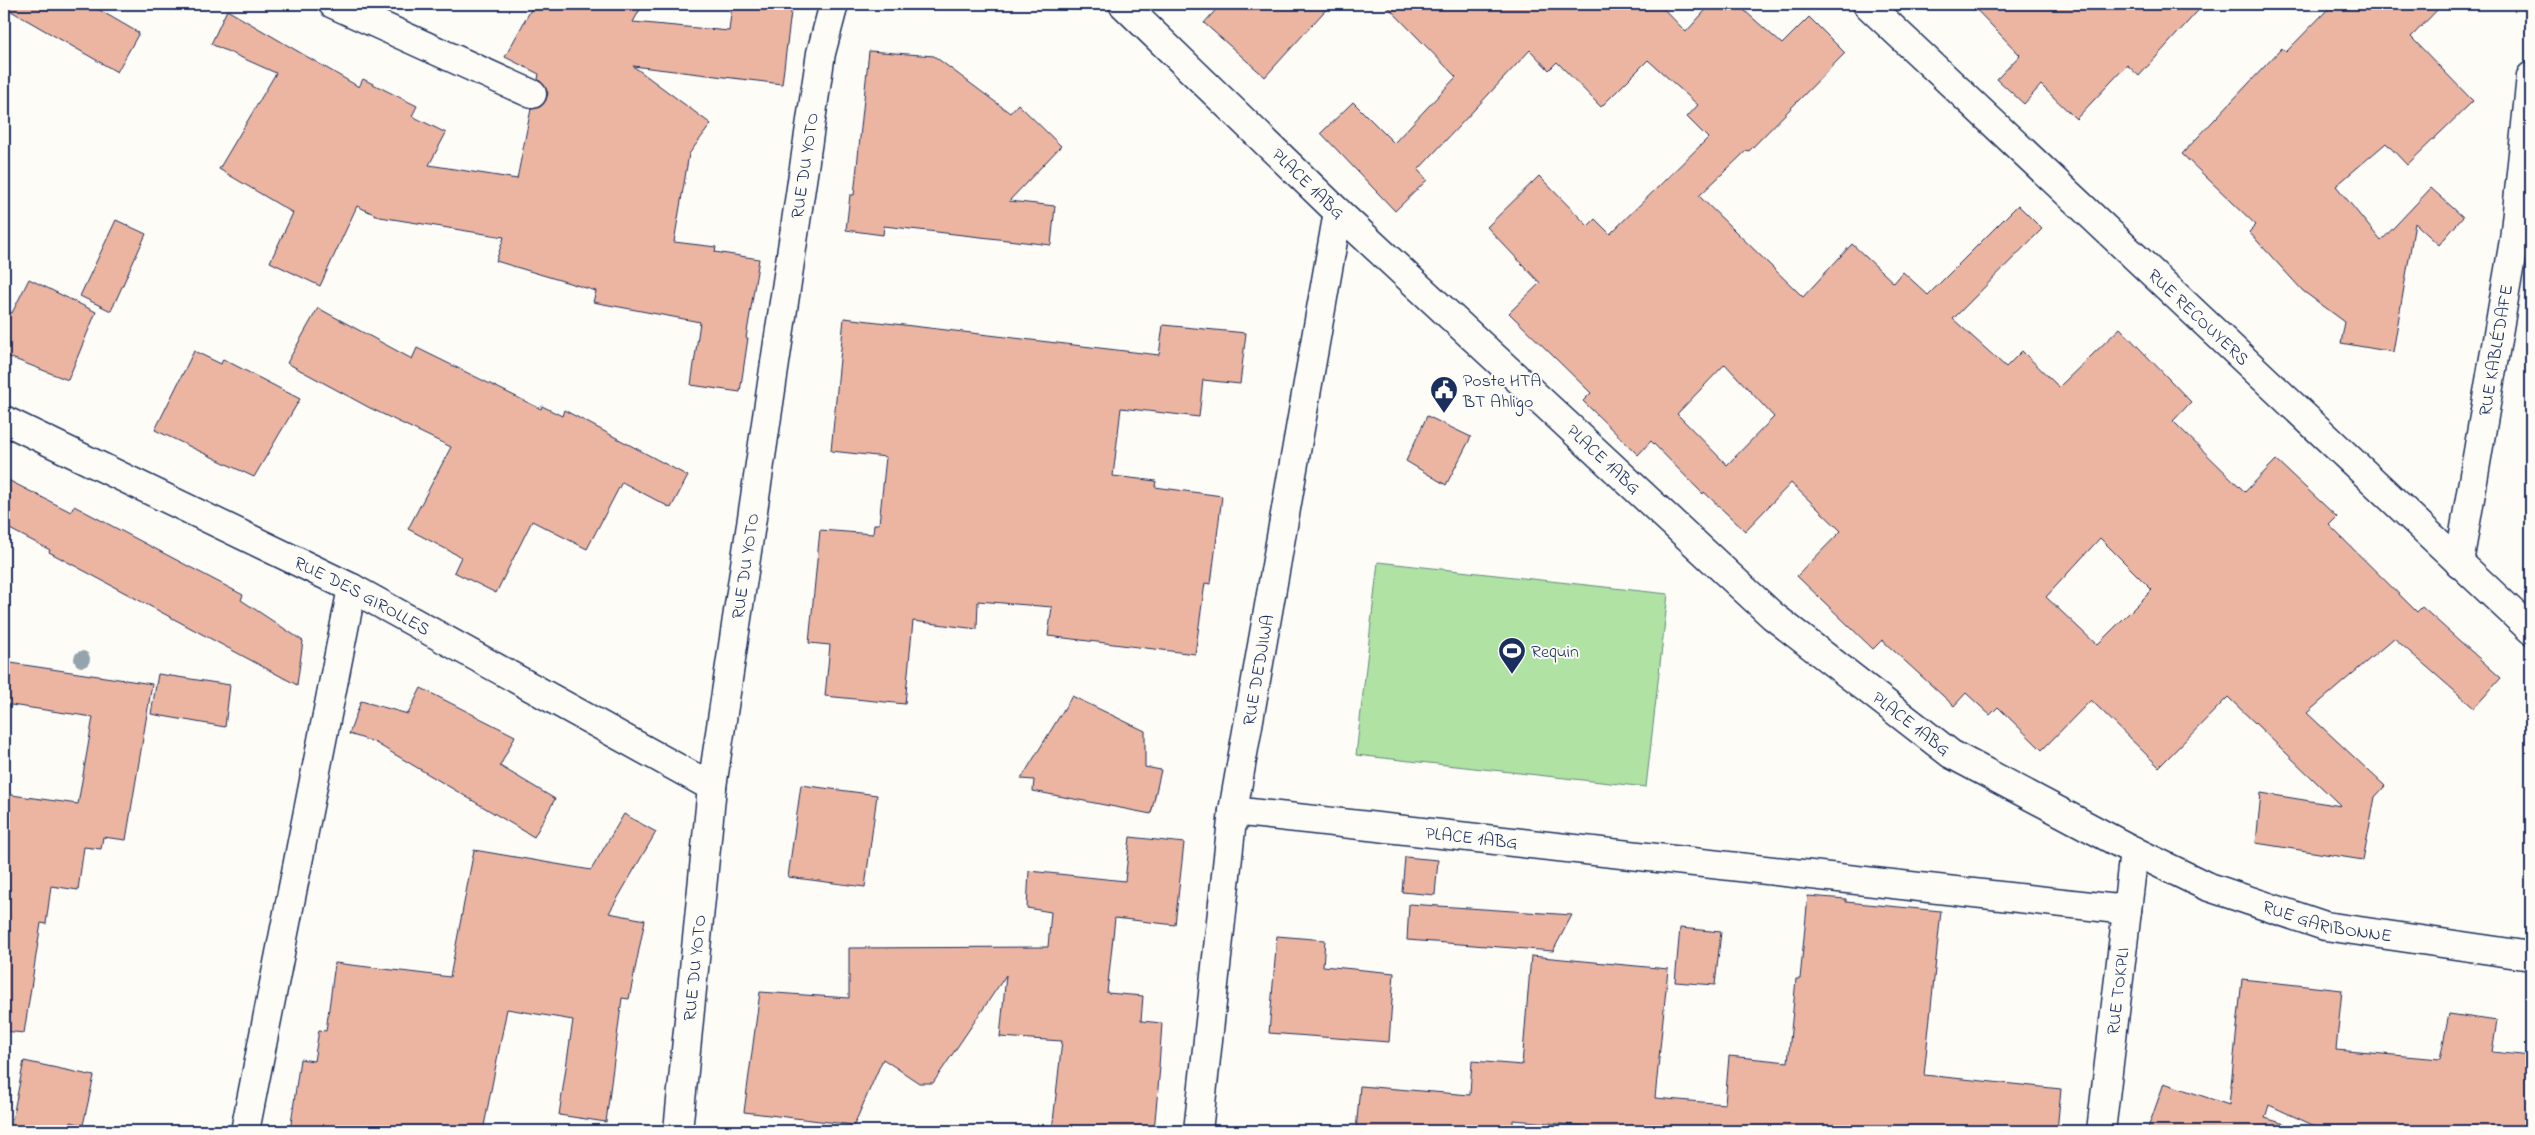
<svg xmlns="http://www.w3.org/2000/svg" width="2535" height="1135" font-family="'Indie Flower',sans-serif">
  <rect width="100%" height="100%" fill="#fdfcf7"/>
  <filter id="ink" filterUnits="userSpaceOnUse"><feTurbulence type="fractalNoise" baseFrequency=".02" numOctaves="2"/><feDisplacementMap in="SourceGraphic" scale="10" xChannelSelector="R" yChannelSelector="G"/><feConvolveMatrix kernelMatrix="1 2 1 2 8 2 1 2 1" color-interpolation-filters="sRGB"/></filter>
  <g filter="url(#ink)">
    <!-- green -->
    <polygon fill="#afe2a3" stroke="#658880" points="1378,562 1668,594 1646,787 1356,755"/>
    <!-- building -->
    <g fill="#ecb5a1" stroke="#1b2f5e" fill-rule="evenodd">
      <polygon points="4,4 89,4 139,33 117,72 4,7"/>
      <polygon points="534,4 643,4 633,22 729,31 732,4 792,4 782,84 633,66 711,124 689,154 674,242 716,247 715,252 759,259 746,338 748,338 740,392 691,385 700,322 593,302 596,291 496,261 504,237 380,217 357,206 320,286 270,262 293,213 219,169 276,73 211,44 227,10 359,87 363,79 417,106 412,116 446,133 429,165 517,179 531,109 541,106 546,100 548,93 544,85 538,79 539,74 505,57"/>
      <polygon points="1221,4 1331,4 1265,77 1204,23"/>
      <path d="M1385 4H1659L1686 32 1711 4H1737L1782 44 1809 17 1845 53 1749 151 1747 150 1699 196 1803 297 1852 244 1894 283 1903 272 1928 295 2018 205 2042 229 1953 319 2006 367 2022 351 2059 387 2120 328 2191 402 2173 421 2245 492 2276 460 2337 517 2329 525 2417 612 2422 607 2501 678 2474 708 2394 638 2307 713 2385 786 2375 797 2363 860 2256 843 2261 793 2341 806 2228 697 2159 767 2091 700 2042 750 1998 707 1990 715 1966 693 1954 706 1882 640 1873 649 1797 576 1841 531 1791 483 1745 531 1704 492 1703 494 1651 441 1638 455 1583 401 1591 393 1509 313 1540 283 1487 227 1539 176 1588 226 1595 219 1610 234 1708 138 1687 117 1698 105 1648 60 1601 107 1557 62 1549 70 1530 50 1418 170 1427 180 1395 211 1321 133 1353 102 1394 143 1456 77ZM1725 364 1774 417 1727 465 1677 414ZM2100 538 2152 590 2097 645 2046 597Z"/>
      <polygon points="1971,4 2204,4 2139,76 2127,65 2076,119 2041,85 2024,104 1997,79 2020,55"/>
      <polygon points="2333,4 2443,4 2411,37 2473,101 2407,165 2386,143 2336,186 2381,241 2431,188 2463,217 2439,245 2415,223 2393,352 2341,343 2345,322 2303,291 2249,232 2256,225 2182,154 2282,48 2286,52"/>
      <polygon points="869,51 934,56 1010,113 1018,104 1061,146 1009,201 1055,206 1051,245 884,226 883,235 846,230 850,195 854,195"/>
      <polygon points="116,220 146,234 111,311 80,296"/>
      <polygon points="29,279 96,312 68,380 4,355 4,309 12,313"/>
      <polygon points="318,308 412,359 417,348 541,409 542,406 562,416 564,410 688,476 671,508 622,482 587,549 532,521 496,593 454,572 461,557 408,529 451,447 370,408 287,363"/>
      <polygon points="844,318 1159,355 1163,325 1246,333 1240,384 1203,380 1199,417 1121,408 1113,476 1156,481 1155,487 1222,496 1211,584 1205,583 1195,654 1048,636 1052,607 978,601 977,629 913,621 905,704 825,696 830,645 809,643 820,530 873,534 874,524 879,524 886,457 831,451"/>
      <polygon points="194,351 221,364 223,359 300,399 254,477 155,430"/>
      <polygon points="1427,416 1471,437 1446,485 1406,461"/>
      <polygon points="4,478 71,512 74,506 243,595 241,600 303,641 297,685 49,552 50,550 4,526"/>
      <polygon points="4,662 152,684 126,840 103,837 101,849 84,847 78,890 51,886 46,924 41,923 24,1033 4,1031 4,794 78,804 93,717 4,704"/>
      <polygon points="158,674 230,685 225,727 151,714"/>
      <polygon points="421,688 515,736 500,766 555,799 534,837 374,742 349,734 361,701 408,714"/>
      <polygon points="1072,696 1145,731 1145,767 1161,770 1151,814 1033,791 1034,780 1021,779"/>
      <polygon points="801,785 877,795 865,887 788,877"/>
      <polygon points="624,814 656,832 609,913 645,920 629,999 622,998 606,1122 559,1115 573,1020 507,1009 483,1131 290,1131 300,1059 314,1061 319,1030 326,1031 335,963 450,977 474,850 591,870"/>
      <polygon points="1130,837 1184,843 1175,925 1115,918 1107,993 1143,996 1141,1021 1162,1023 1159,1067 1160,1067 1154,1131 1052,1131 1062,1041 1000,1037 1006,975 933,1083 919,1083 883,1059 854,1125 744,1112 760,992 849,998 849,948 1048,947 1051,912 1027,908 1029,871 1125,881"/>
      <polygon points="1405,857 1438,860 1435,895 1402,892"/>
      <polygon points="1808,896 1846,899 1846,902 1941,911 1924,1075 2061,1089 2057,1131 1583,1131 1584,1126 1513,1120 1513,1131 1356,1131 1360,1086 1470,1095 1472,1061 1522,1065 1531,956 1668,969 1655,1098 1725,1104 1729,1056 1788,1062 1796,979 1800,979"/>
      <polygon points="1409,904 1572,915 1553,951 1407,940"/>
      <polygon points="1680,928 1721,932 1715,985 1675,982"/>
      <polygon points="1277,936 1325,940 1323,966 1394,973 1389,1042 1269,1033"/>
      <polygon points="2242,979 2342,990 2336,1050 2440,1059 2449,1014 2497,1021 2492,1052 2531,1056 2531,1131 2326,1131 2269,1105 2265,1118 2288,1125 2287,1131 2147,1131 2164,1083 2229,1105"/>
      <polygon points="24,1061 94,1076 83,1125 71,1122 69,1131 10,1131"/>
    </g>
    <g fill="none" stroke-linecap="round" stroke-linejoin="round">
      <defs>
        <g id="minor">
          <polyline points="333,4 532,94"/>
          <path id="s1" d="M1123 4 1338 212 1773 616 1951 754 2134 851 2206 886 2325 926 2531 956"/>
          <path id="s2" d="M1867 4 2531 630"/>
          <path id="s3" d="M4 420 352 588 712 787"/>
          <path id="s4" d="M2459 563 2514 240 2531 76"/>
          <path id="s5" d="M1233 811 2127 910"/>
          <polyline points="245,1131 352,588"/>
          <path id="s6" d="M678 1131 712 787 821 53 834 4"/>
          <path id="s7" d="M1198 1131 1233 811 1338 212"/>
          <path id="s8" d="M2101 1131 2134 851"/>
        </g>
      </defs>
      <!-- minor casing -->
      <use href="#minor" stroke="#1b2f5e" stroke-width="31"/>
      <!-- minor -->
      <use href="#minor" stroke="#fdfcf7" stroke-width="28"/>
    </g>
    <!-- trees -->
    <circle fill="#95a4ac" cx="82" cy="659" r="8"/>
  </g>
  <!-- icons -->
  <defs>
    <symbol id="civic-pin" viewBox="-11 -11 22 30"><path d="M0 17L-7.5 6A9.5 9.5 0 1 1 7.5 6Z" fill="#1b2f5e" stroke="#fdfcf7"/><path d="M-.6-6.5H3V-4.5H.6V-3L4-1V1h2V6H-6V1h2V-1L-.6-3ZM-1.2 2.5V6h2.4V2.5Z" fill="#fff"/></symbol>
    <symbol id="stadium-pin" viewBox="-11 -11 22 30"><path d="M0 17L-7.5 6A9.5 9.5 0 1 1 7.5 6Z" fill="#1b2f5e" stroke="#fdfcf7"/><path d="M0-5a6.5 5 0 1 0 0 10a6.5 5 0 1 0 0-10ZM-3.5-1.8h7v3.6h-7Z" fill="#fff"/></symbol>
  </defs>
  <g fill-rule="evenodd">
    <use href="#civic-pin" x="1428" y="374" width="32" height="43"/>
    <use href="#stadium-pin" x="1496" y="635" width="32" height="43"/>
  </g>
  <g text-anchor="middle" stroke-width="4" stroke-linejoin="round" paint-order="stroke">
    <!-- street labels -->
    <g font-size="18" fill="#1b2f5e" stroke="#fdfcf7">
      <text dy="6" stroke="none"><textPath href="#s6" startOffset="974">RUE DU YOTO</textPath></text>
      <text dy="6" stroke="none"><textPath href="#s1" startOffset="258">PLACE 1ABG</textPath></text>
      <text dy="6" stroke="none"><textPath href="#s2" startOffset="456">RUE RECOUYERS</textPath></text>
      <text dy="6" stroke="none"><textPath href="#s4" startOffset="216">RUE KABLÉDAFE</textPath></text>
      <text dy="6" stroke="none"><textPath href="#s1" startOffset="662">PLACE 1ABG</textPath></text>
      <text dy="6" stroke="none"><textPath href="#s6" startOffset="569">RUE DU YOTO</textPath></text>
      <text dy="6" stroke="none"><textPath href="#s3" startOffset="399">RUE DES GIROLLES</textPath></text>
      <text dy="6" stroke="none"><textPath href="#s7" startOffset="465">RUE DEDJIWA</textPath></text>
      <text dy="6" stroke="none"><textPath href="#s1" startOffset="1068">PLACE 1ABG</textPath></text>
      <text dy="6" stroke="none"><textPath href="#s5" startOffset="240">PLACE 1ABG</textPath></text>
      <text dy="6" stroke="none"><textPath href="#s1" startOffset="1532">RUE GARIBONNE</textPath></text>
      <text dy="6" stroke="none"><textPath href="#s6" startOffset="164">RUE DU YOTO</textPath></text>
      <text dy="6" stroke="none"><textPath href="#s8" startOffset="141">RUE TOKPLI</textPath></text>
    </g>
    <!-- poi labels -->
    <g font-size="18" fill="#1b2f5e" stroke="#fdfcf7" text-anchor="start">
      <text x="1463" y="386">Poste HTA<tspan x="1463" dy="21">BT Ahligo</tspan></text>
      <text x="1531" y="657">Requin</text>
    </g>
  </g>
  <!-- margin -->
  <rect width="2535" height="1135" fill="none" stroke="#fdfcf7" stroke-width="20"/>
  <rect x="10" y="10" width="2515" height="1115" fill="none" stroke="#1b2f5e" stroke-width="2" filter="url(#ink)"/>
</svg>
